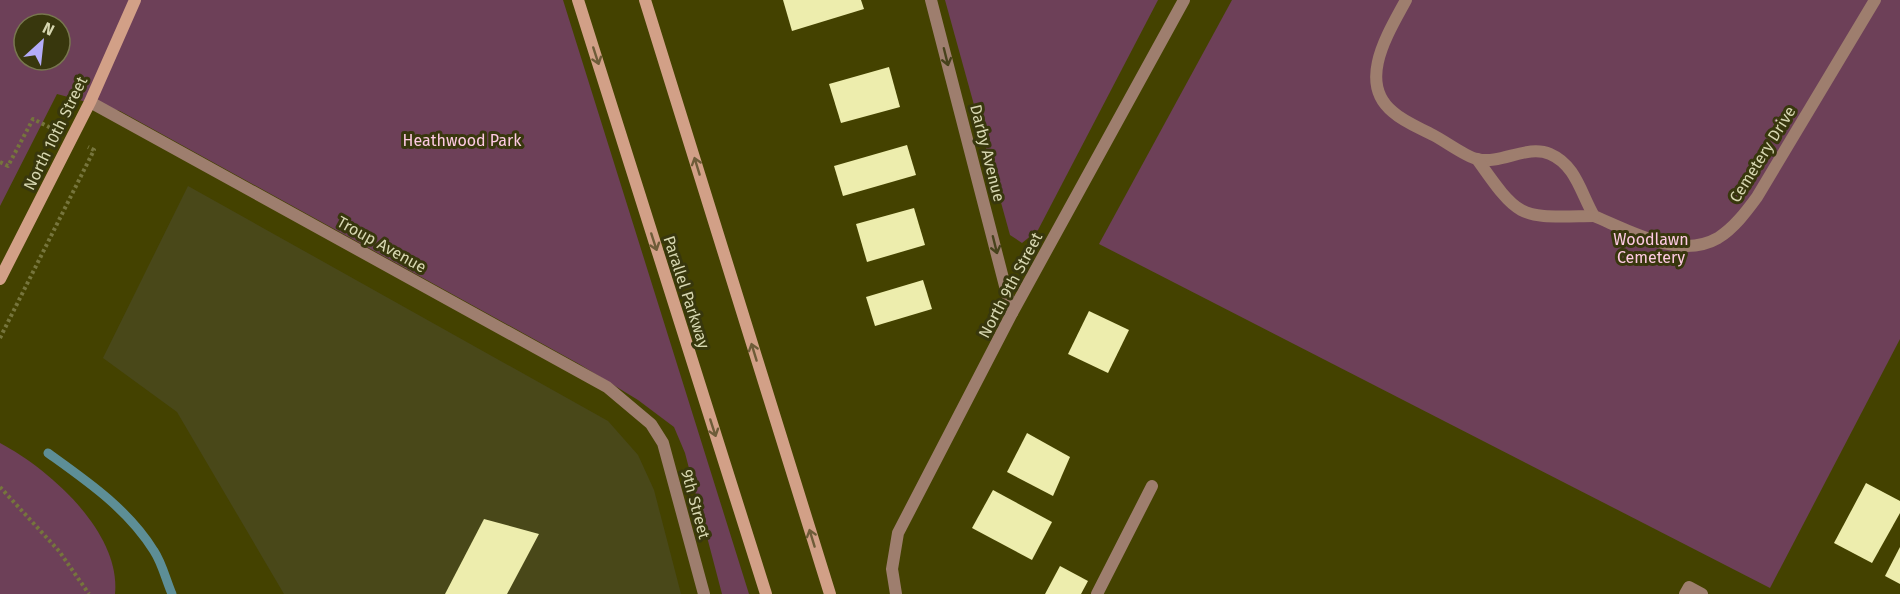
<svg xmlns="http://www.w3.org/2000/svg" width="1900" height="594" font-family="'Fira Sans',sans-serif">
  <rect width="100%" height="100%" fill="#444200"/>
  <!-- built -->
  <polygon fill="#494819" points="188,186 608,421 638,455 654,490 681,594 284,594 177,412 103,358"/>
  <!-- green -->
  <g fill="#6d4058" fill-rule="evenodd">
    <path d="M0 0H563L749 594H722L685 453 674 427 638 400 579 364 120 111 57 94 0 206ZM24 24H60V60H24Z"/>
    <polygon points="945,0 1158,0 1038,230 1022,243 1010,235"/>
    <polygon points="1232,0 1900,0 1900,339 1770,588 1099,244"/>
    <path d="M0 443C49 469 121 532 115 594H0Z"/>
  </g>
  <g fill="none" stroke-linecap="round" stroke-linejoin="round">
    <!-- stream -->
    <path stroke="#5d8e96" stroke-width="9" d="M48 453C87 481 128 509 154 551 162 563 166 580 172 594"/>
  </g>
  <!-- building -->
  <g fill="#ededad">
    <polygon points="783,0 861,0 864,9 792,31"/>
    <polygon points="889,67 900,107 841,123 829,84"/>
    <polygon points="907,145 916,175 843,196 834,166"/>
    <polygon points="914,208 925,245 867,262 856,224"/>
    <polygon points="923,280 932,309 875,326 866,297"/>
    <polygon points="1089,311 1129,330 1108,373 1068,354"/>
    <polygon points="1027,433 1070,457 1053,496 1007,472"/>
    <polygon points="1866,483 1900,501 1900,513 1872,563 1834,543"/>
    <polygon points="993,490 1052,522 1032,560 972,528"/>
    <polygon points="484,519 539,534 507,594 445,594"/>
    <polygon points="1900,547 1900,584 1885,576"/>
    <polygon points="1060,566 1088,581 1081,594 1045,594"/>
  </g>
  <g fill="none" stroke-linecap="round" stroke-linejoin="round">
    <!-- path -->
    <g stroke="#76753c" stroke-width="4" stroke-dasharray="3 3" stroke-linecap="butt">
      <polyline points="0,162 8,166 33,119 55,130"/>
      <polyline points="0,338 94,150 88,147"/>
      <polyline points="0,487 59,551 89,594"/>
    </g>
    <!-- lane -->
    <g stroke="#9e7e6e" stroke-width="12">
      <path d="M1406 0C1389 32 1356 82 1393 112 1404 122 1420 128 1433 135 1445 141 1466 157 1477 159 1501 165 1527 144 1550 154 1576 165 1581 194 1594 216 1630 231 1680 260 1718 238 1734 228 1746 212 1757 197L1875 0"/>
      <path d="M1477 159C1521 222 1520 217 1594 216"/>
      <polyline points="1097,594 1152,486"/>
    </g>
    <!-- street -->
    <g stroke="#9e7e6e" stroke-width="12">
      <polyline points="931,0 1012,313"/>
      <polyline points="90,102 607,387 651,424 663,443 704,594"/>
      <polyline points="896,594 892,569 898,533 1012,313 1184,0"/>
      <polyline points="1685,594 1689,587 1702,594"/>
    </g>
    <!-- secondary -->
    <g stroke="#d2a087" stroke-width="12">
      <polyline points="578,0 766,594"/>
      <polyline points="645,0 830,594"/>
      <polyline points="0,279 90,102 135,0"/>
    </g>
  </g>
  <!-- one-way arrows -->
  <defs><path id="oneway-shaft" d="M-6 0H5M1.5-3L5.5 0L1.5 3" fill="none" stroke-width="1.6" stroke-linecap="round" stroke-linejoin="round" transform="scale(1.5)"/></defs>
  <g stroke="#6e5c38">
    <use href="#oneway-shaft" transform="translate(596 56) rotate(72)"/>
    <use href="#oneway-shaft" transform="translate(697 166) rotate(-107)"/>
    <use href="#oneway-shaft" transform="translate(654 242) rotate(72)"/>
    <use href="#oneway-shaft" transform="translate(754 352) rotate(-107)"/>
    <use href="#oneway-shaft" transform="translate(713 428) rotate(72)"/>
    <use href="#oneway-shaft" transform="translate(812 538) rotate(-107)"/>
  </g>
  <g stroke="#47421c">
    <use href="#oneway-shaft" transform="translate(946 57) rotate(76)"/>
    <use href="#oneway-shaft" transform="translate(995 245) rotate(76)"/>
  </g>
  <g text-anchor="middle" stroke-width="6" stroke-linejoin="round" paint-order="stroke">
    <!-- street labels -->
    <g font-size="16" fill="#d7d7b1" stroke="#38370d">
      <text transform="translate(55 133) rotate(-64)" y="6">North 10th Street</text>
      <text transform="translate(988 153) rotate(76)" y="6">Darby Avenue</text>
      <text transform="translate(1762 154) rotate(-58)" y="6">Cemetery Drive</text>
      <text transform="translate(382 244) rotate(29)" y="6">Troup Avenue</text>
      <text transform="translate(1010 285) rotate(-62)" y="6">North 9th Street</text>
      <text transform="translate(687 292) rotate(72)" y="6">Parallel Parkway</text>
      <text transform="translate(696 504) rotate(75)" y="6">9th Street</text>
    </g>
    <!-- park labels -->
    <g font-size="16" fill="#fecae3" stroke="#38370d">
      <text x="462" y="146">Heathwood Park</text>
      <text x="1651" y="245">Woodlawn<tspan x="1651" dy="18">Cemetery</tspan></text>
    </g>
  </g>
  <!-- north arrow -->
  <g transform="translate(42 42) rotate(27)"><circle r="28" fill="#38370d" stroke="#78774f" stroke-width="1.5"/>
  <path d="M0-4.5L10 22L0 15L-10 22Z" fill="#b4acf9"/>
  <text y="-9" font-size="16" font-weight="bold" text-anchor="middle" fill="#d7d7b1">N</text>
  </g>
</svg>
